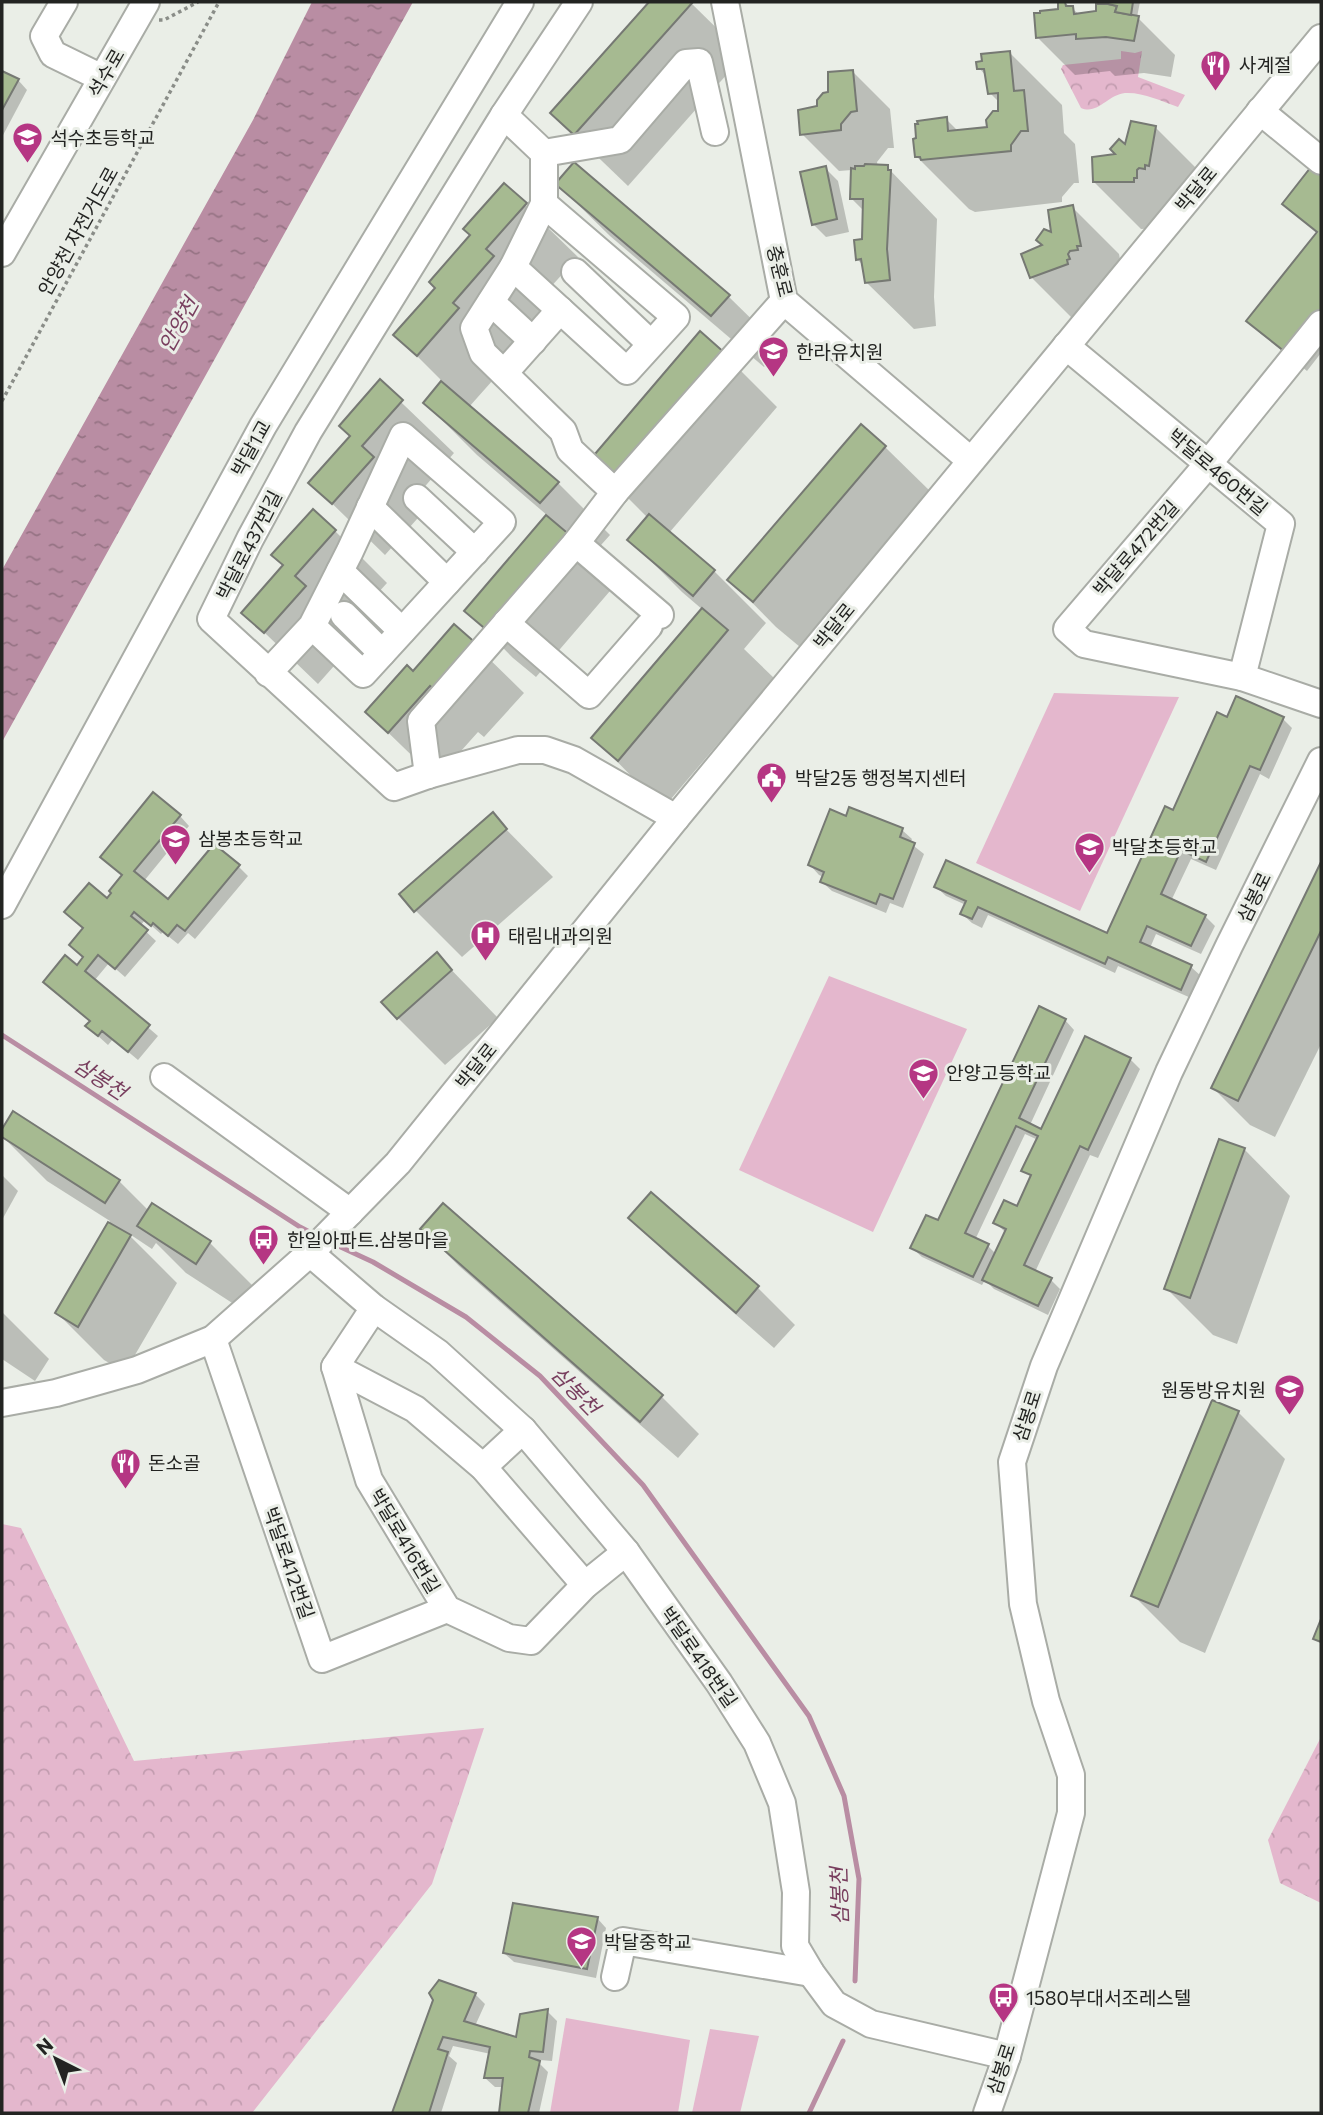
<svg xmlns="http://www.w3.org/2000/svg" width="1323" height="2115" font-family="Commissioner,'Noto Sans KR',sans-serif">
  <defs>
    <pattern id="forest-crowns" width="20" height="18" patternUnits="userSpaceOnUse" patternTransform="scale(1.75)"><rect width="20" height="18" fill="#e4b7cd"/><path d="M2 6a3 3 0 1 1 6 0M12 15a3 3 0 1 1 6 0" fill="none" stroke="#c39db0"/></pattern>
    <pattern id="water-ripples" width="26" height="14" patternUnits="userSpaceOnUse" patternTransform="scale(1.75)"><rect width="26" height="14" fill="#b98da3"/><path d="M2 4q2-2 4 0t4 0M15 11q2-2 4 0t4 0" fill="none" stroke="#967384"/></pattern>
  </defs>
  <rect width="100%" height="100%" fill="#eaeee7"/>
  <!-- forest -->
  <g fill="url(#forest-crowns)">
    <path d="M1121 51 1135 53 1142 51 1138 77 1185 95 1178 107C1161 101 1143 92 1125 93 1107 95 1098 115 1081 108L1061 69 1063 65 1121 59Z"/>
    <polygon points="2,1524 21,1528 134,1761 484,1728 432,1884 252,2113 2,2113"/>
    <polygon points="1321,1737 1321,1903 1280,1883 1268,1840"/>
  </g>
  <!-- garden -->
  <g fill="#e4b7cd">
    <polygon points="1054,693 1179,697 1080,911 976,863"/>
    <polygon points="829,976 967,1029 873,1232 739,1170"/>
    <polygon points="566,2018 690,2040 678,2113 550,2113"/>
    <polygon points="710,2029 759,2036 740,2113 692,2113"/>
  </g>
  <!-- water -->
  <polygon fill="url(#water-ripples)" points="312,2 413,2 2,742 2,570 253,120"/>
  <!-- shadow -->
  <g fill="#0003" fill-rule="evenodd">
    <polygon points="651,2 690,2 744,55 628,186 552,113"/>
    <polygon points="1064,2 1080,15 1098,13 1109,6 1110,2 1140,2 1137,17 1175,55 1171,77 1144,73 1115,76 1110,71 1075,75 1038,38 1060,11"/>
    <polygon points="1009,52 1062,105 1064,133 1075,144 1079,183 1074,183 1062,197 1062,202 975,212 969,209 917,157 946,119 958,131 989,128 1000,112 1000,103 990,93 987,77 979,68"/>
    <polygon points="853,72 890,109 894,148 888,148 877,162 878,167 887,167 937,219 934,297 936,326 914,329 867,283 864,266 857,259 863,241 864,211 851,198 852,170 839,171 802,134 830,94"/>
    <polygon points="2,73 18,80 27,90 2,137"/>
    <polygon points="1155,127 1202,174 1195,212 1192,211 1180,228 1141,229 1094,182 1126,148"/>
    <polygon points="1321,163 1321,353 1307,371 1261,334 1248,321 1318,233 1284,204"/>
    <polygon points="825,168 838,181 849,232 826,237 813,224"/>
    <polygon points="557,184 728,296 781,348 764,367 610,236"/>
    <polygon points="504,185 578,257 537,302 545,310 509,362 469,407 558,483 610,535 593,554 616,584 536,677 513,658 467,611 548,516 477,455 425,403 443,382 396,335 437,288"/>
    <polygon points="1072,207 1119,254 1126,292 1113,307 1114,311 1078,324 1031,277 1044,245"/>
    <polygon points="725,355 777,407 669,533 714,571 766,623 744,649 774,678 665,806 640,785 594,738 703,610 682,592 630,540 648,518 591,461"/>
    <polygon points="380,382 454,453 414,499 425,510 385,555 311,483 352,437"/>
    <polygon points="885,447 932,493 800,647 776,627 730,580"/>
    <polygon points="335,531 387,583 346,628 357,640 318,684 243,612"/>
    <polygon points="477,647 524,693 484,737 478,732 436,779 367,712 413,673"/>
    <polygon points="1228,719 1283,719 1292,728 1269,779 1260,774 1216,870 1191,859 1171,901 1205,916 1215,926 1201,954 1156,934 1150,948 1191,967 1201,976 1191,998 1118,966 1115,973 988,915 982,928 972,923 962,914 966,905 946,896 936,887 1108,935 1174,812"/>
    <polygon points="492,815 553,877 462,957 415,910"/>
    <polygon points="180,816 189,826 144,881 168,901 238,866 248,876 195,939 188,933 178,944 163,932 161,934 145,920 140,926 156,941 125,977 109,963 94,981 158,1036 138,1060 113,1039 108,1045 97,1035 91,1021 77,967 85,958 108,901"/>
    <polygon points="847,818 902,830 912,839 910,843 924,854 903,908 890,903 886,913 832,891 822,882 824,877 819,875 810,865"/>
    <polygon points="1321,866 1321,1044 1275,1137 1250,1125 1213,1088"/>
    <polygon points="437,955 498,1018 445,1065 398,1018"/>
    <path d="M1065 1020 1074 1030 1030 1125 1042 1131 1130 1059 1140 1069 1098 1158 1090 1155 1035 1272 1051 1280 1060 1289 1048 1315 994 1289 985 1280 982 1285 922 1257 912 1248 938 1223ZM1025 1134 1038 1140 1024 1170 1032 1178 1018 1208 996 1223 1006 1233 996 1254 987 1245 975 1240Z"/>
    <polygon points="14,1114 119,1181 149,1211 209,1242 256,1289 243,1310 186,1273 156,1243 152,1249 131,1235 130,1236 177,1283 125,1372 104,1360 57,1313 110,1221 47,1181 2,1136 2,1132"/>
    <polygon points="1244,1149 1290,1196 1237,1344 1213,1335 1166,1288"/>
    <polygon points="2,1175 18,1191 2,1220"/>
    <polygon points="651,1194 758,1288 795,1325 774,1348 668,1255 631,1218"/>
    <polygon points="443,1206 662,1397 699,1434 678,1458 459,1266 422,1229"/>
    <polygon points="2,1312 49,1359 35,1381 2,1359"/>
    <polygon points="1238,1412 1285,1459 1205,1653 1180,1642 1133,1595"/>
    <polygon points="597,1918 606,1928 596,1978 514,1962 504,1953"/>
    <polygon points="475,1994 485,2004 475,2026 517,2039 547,2011 557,2021 552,2061 540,2060 539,2063 548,2072 539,2113 500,2113 504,2087 495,2087 485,2078 491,2054 453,2046 449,2056 457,2063 441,2113 394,2113 435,2000"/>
  </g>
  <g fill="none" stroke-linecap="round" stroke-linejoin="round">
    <!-- stream -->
    <g stroke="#b98da3" stroke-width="5">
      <polyline points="2,1035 300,1227 317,1236"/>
      <polyline points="332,1243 373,1262 466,1317 540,1376 643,1485 809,1716 844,1796 859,1879 855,1981"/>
      <polyline points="809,2113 843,2041"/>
    </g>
  </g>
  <!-- building -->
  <g fill="#a6ba91" stroke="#767973" stroke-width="2">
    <polygon points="649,2 693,2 574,135 550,113"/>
    <polygon points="1058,2 1065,2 1066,6 1073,6 1074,14 1096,11 1096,4 1108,4 1117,6 1115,12 1139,16 1134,41 1106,37 1076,39 1076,34 1036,38 1034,13 1040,13 1040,11 1058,9"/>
    <polygon points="1108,2 1133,2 1131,15 1115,12 1117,6 1108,4"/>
    <polygon points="1010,51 1014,91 1024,90 1028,131 1021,131 1011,145 1011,151 921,160 920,157 915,157 913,139 916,138 915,124 918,124 917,121 947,117 948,131 987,127 986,120 993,111 998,111 998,93 988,94 984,69 977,69 976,62 982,61 981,54"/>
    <polygon points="853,70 857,111 851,112 841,124 841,130 800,135 798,110 817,106 817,100 823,93 828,92 828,72"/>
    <polygon points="2,71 19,79 2,110"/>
    <polygon points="1131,121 1156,126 1149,166 1145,165 1145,169 1139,168 1137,170 1137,178 1134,178 1134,182 1093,182 1092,157 1115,154 1110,149 1119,139 1125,144"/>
    <polygon points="1318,158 1321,161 1321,324 1294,359 1246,321 1317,232 1282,204"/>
    <polygon points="574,162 730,295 711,316 555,184"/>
    <polygon points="865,164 888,165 888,170 891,170 887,249 890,280 865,283 861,259 856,260 854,240 862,239 863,199 850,199 851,168 855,169 855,166 864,166"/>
    <polygon points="826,166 837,219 812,225 800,172"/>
    <polygon points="504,183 527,203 486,249 494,256 453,303 459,308 417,356 393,335 435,288 429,282 470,235 463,229"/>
    <polygon points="1073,205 1081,246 1077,246 1078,250 1070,251 1068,254 1070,259 1067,260 1068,264 1030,278 1021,254 1042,245 1036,240 1044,229 1051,232 1048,210"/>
    <polygon points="700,331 726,354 615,483 589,461"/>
    <polygon points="380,379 403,400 362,446 374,457 332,504 308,483 350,436 339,426"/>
    <polygon points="441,381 559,482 540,503 423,403"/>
    <polygon points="861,424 886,446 753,602 727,580"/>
    <polygon points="313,509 336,530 295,576 306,586 264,633 241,613 283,565 271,555"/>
    <polygon points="649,514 715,570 693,596 627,540"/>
    <polygon points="546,515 571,536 489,632 464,611"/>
    <polygon points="702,608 728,630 618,761 591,738"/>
    <polygon points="454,624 478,645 437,692 430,686 388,733 365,712 407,665 413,671"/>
    <polygon points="1236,696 1284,717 1260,770 1250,766 1206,862 1181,850 1161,894 1206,915 1191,946 1147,926 1140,942 1192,965 1181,990 1108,957 1105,964 978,907 972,919 960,914 966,901 934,887 946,860 1107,933 1165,806 1173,810 1217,712 1227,717"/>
    <polygon points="153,792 181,815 134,871 168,899 214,844 240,865 185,931 177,925 168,936 153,923 151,926 134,912 131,916 148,930 115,969 98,955 85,971 150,1025 128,1052 102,1031 98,1036 85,1026 90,1021 43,982 65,955 77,965 83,957 69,945 83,928 64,912 89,883 107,898 111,893 109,891 122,875 100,857"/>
    <polygon points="849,807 903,828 900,837 915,843 893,899 880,894 876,904 820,882 824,872 808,865 830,809 846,816"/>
    <polygon points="493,812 507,829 414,912 399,894"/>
    <polygon points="1321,862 1321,931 1238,1101 1211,1088"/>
    <polygon points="437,952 452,970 397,1019 381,1002"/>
    <polygon points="1039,1006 1066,1019 1019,1118 1041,1129 1085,1036 1131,1058 1088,1150 1080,1146 1024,1265 1052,1278 1038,1306 982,1280 1006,1229 993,1223 1004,1200 1017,1206 1031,1175 1021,1171 1038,1136 1016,1126 965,1233 989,1244 973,1277 910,1248 926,1215 938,1220"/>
    <polygon points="13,1111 120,1180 105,1203 2,1137 2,1129"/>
    <polygon points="1219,1139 1245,1148 1190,1298 1164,1289"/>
    <polygon points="651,1192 759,1286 736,1313 628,1218"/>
    <polygon points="152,1203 211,1241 196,1264 137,1226"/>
    <polygon points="443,1203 663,1395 640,1422 420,1229"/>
    <polygon points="108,1222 131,1235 78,1327 55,1313"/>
    <polygon points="1212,1400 1239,1411 1158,1607 1131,1596"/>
    <polygon points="1321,1619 1321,1642 1313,1639"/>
    <polygon points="513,1903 598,1917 587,1969 503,1953"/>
    <polygon points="439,1980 476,1993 464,2021 516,2037 520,2014 548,2009 543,2052 530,2051 529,2057 540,2061 528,2113 499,2113 503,2078 484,2078 490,2047 443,2037 438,2049 448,2052 429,2113 392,2113 433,2000 429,1993"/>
  </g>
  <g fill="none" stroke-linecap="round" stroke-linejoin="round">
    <defs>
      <g id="minor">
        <polyline points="64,2 44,36 53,54 102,78"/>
        <polyline points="579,2 504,115 308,432 250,539 211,619 394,787 428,775 518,750 545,750 574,760 676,818"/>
        <polyline points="725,2 784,301 970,460"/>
        <polyline points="1260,111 1321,161"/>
        <polyline points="504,115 544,153 544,204 513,267 474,328 483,353 563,431 570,450 615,492"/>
        <polyline points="544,153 620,140 686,63 699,62 715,132"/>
        <polyline points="2,253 146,2"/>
        <polyline points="513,267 627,371 676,317 544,204"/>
        <polyline points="575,272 651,344"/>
        <polyline points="491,302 533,341"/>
        <polyline points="1066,346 1281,524 1242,677 1321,704"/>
        <polyline points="504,373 560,310"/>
        <polyline points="417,498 475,552"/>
        <polyline points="370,507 447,582"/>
        <polyline points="576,543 660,615"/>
        <polyline points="340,571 402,631"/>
        <polyline points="344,615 382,653"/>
        <polyline points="506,623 589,695 649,626"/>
        <polyline points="268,673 312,626 350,551 403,436 502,522 363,674 312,626"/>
        <polyline points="1242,677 1084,644 1067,629 1208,464 1321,324"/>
        <polyline points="428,775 421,721 576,543 615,492 784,301"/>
        <polyline points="2,905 263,426 520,2"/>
        <polyline points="164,1077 350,1212"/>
        <polyline points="310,1253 374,1308 438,1353 523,1430 626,1552 719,1683 757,1743 782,1803 796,1892 795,1946 811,1973 834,2004 871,2024 1007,2056"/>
        <polyline points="374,1308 335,1367 369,1480 447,1609 509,1638 531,1641 585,1585 626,1552"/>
        <polyline points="213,1339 322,1659 447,1609"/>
        <polyline points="335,1367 415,1409 483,1467 585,1585"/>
        <polyline points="2,1403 56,1393 137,1370 213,1339 310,1253 398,1163 676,818 1321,38"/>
        <polyline points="483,1467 523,1430"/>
        <polyline points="615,1977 623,1941 811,1973"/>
        <polyline points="987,2113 1007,2056 1071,1813 1071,1775 1046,1701 1023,1604 1012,1462 1044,1366 1169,1072 1229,946 1321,761"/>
      </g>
    </defs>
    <!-- minor casing -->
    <use href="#minor" stroke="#a9aca6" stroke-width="30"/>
    <!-- path -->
    <g stroke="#8a8d88" stroke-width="3.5" stroke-dasharray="3.5 3.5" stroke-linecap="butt">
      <polyline points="159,20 164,20 198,2"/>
      <polyline points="2,401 219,2"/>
    </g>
    <!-- minor -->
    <use href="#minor" stroke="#fff" stroke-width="26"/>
  </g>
  <!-- icons -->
  <defs>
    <symbol id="restaurant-pin" viewBox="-11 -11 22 30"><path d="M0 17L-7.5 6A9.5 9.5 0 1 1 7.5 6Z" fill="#b53683" stroke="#eaeee7"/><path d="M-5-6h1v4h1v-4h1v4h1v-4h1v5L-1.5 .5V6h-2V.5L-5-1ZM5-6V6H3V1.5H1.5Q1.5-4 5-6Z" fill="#fff"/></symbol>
    <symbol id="school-pin" viewBox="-11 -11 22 30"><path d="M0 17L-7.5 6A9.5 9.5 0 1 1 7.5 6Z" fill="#b53683" stroke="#eaeee7"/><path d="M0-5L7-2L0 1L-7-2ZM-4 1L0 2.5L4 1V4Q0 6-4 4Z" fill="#fff"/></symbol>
    <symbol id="civic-pin" viewBox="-11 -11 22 30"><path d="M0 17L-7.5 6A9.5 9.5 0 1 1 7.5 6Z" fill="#b53683" stroke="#eaeee7"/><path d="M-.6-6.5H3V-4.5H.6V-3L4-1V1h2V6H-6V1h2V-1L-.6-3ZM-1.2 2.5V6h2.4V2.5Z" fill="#fff"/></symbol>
    <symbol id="hospital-pin" viewBox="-11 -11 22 30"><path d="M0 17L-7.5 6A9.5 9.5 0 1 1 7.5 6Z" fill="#b53683" stroke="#eaeee7"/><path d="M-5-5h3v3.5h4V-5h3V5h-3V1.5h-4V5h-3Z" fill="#fff"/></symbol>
    <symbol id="bus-pin" viewBox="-11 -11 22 30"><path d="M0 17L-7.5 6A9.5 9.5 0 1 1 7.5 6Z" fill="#b53683" stroke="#eaeee7"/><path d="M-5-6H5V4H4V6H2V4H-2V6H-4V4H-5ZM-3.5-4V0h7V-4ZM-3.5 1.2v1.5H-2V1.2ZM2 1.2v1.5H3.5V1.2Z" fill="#fff"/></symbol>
  </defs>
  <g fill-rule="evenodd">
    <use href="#restaurant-pin" x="1198" y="48" width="35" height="47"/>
    <use href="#school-pin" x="10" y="120" width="35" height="47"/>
    <use href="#school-pin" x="756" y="334" width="35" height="47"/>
    <use href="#civic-pin" x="754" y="760" width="35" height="47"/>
    <use href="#school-pin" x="158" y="822" width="35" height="47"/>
    <use href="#school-pin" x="1072" y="830" width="35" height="47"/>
    <use href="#hospital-pin" x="468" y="918" width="35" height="47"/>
    <use href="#school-pin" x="906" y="1056" width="35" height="47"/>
    <use href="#bus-pin" x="246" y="1222" width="35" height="47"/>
    <use href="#school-pin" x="1272" y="1372" width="35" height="47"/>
    <use href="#restaurant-pin" x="108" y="1446" width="35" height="47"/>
    <use href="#school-pin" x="564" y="1924" width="35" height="47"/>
    <use href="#bus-pin" x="986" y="1980" width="35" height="47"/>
  </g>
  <g text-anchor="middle" stroke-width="6" stroke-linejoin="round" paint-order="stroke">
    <!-- poi labels -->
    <g font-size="19" fill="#232422" stroke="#eaeee7" text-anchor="start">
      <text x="1239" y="72">사계절</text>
      <text x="50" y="145">석수초등학교</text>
      <text x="796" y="359">한라유치원</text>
      <text x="795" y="785">박달2동 행정복지센터</text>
      <text x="198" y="846">삼봉초등학교</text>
      <text x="1112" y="854">박달초등학교</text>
      <text x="508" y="943">태림내과의원</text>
      <text x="946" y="1080">안양고등학교</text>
      <text x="287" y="1247">한일아파트.삼봉마을</text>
      <text x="1266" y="1397" text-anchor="end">원동방유치원</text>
      <text x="148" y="1470">돈소골</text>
      <text x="604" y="1949">박달중학교</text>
      <text x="1026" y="2005">1580부대서조레스텔</text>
    </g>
    <!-- street labels -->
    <g font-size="19" fill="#232422" stroke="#eaeee7">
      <text transform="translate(106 73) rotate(-60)" y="7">석수로</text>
      <text transform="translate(1196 189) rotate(-50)" y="7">박달로</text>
      <text transform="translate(78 231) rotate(-61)" y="7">안양천 자전거도로</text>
      <text transform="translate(780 271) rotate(76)" y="7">충훈로</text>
      <text transform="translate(251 448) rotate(-61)" y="7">박달1교</text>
      <text transform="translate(1218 472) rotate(40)" y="7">박달로460번길</text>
      <text transform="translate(249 545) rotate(-63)" y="7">박달로437번길</text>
      <text transform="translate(1136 548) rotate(-49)" y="7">박달로472번길</text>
      <text transform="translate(834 626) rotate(-51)" y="7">박달로</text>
      <text transform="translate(1254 897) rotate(-64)" y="7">삼봉로</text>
      <text transform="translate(476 1066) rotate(-51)" y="7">박달로</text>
      <text transform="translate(1027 1416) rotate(-72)" y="7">삼봉로</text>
      <text transform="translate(405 1541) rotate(59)" y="7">박달로416번길</text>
      <text transform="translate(289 1563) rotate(71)" y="7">박달로412번길</text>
      <text transform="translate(699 1657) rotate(55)" y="7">박달로418번길</text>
      <text transform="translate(1001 2069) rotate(-72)" y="7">삼봉로</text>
    </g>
    <!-- water labels -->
    <g font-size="21" font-style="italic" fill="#783e5e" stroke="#eaeee7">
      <text transform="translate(179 325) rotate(-61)" y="7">안양천</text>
      <text transform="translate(100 1079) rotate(33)" y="7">삼봉천</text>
      <text transform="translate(575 1391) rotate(46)" y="7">삼봉천</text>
      <text transform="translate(840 1896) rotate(-92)" y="7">삼봉천</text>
    </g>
  </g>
  <!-- border -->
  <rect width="1323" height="2115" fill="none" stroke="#232422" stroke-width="7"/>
  <!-- north arrow -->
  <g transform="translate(56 2059) rotate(318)" stroke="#eaeee7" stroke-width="5" paint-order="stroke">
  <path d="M0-5L12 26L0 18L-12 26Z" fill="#232422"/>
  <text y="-10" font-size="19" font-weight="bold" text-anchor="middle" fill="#232422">N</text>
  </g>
</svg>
